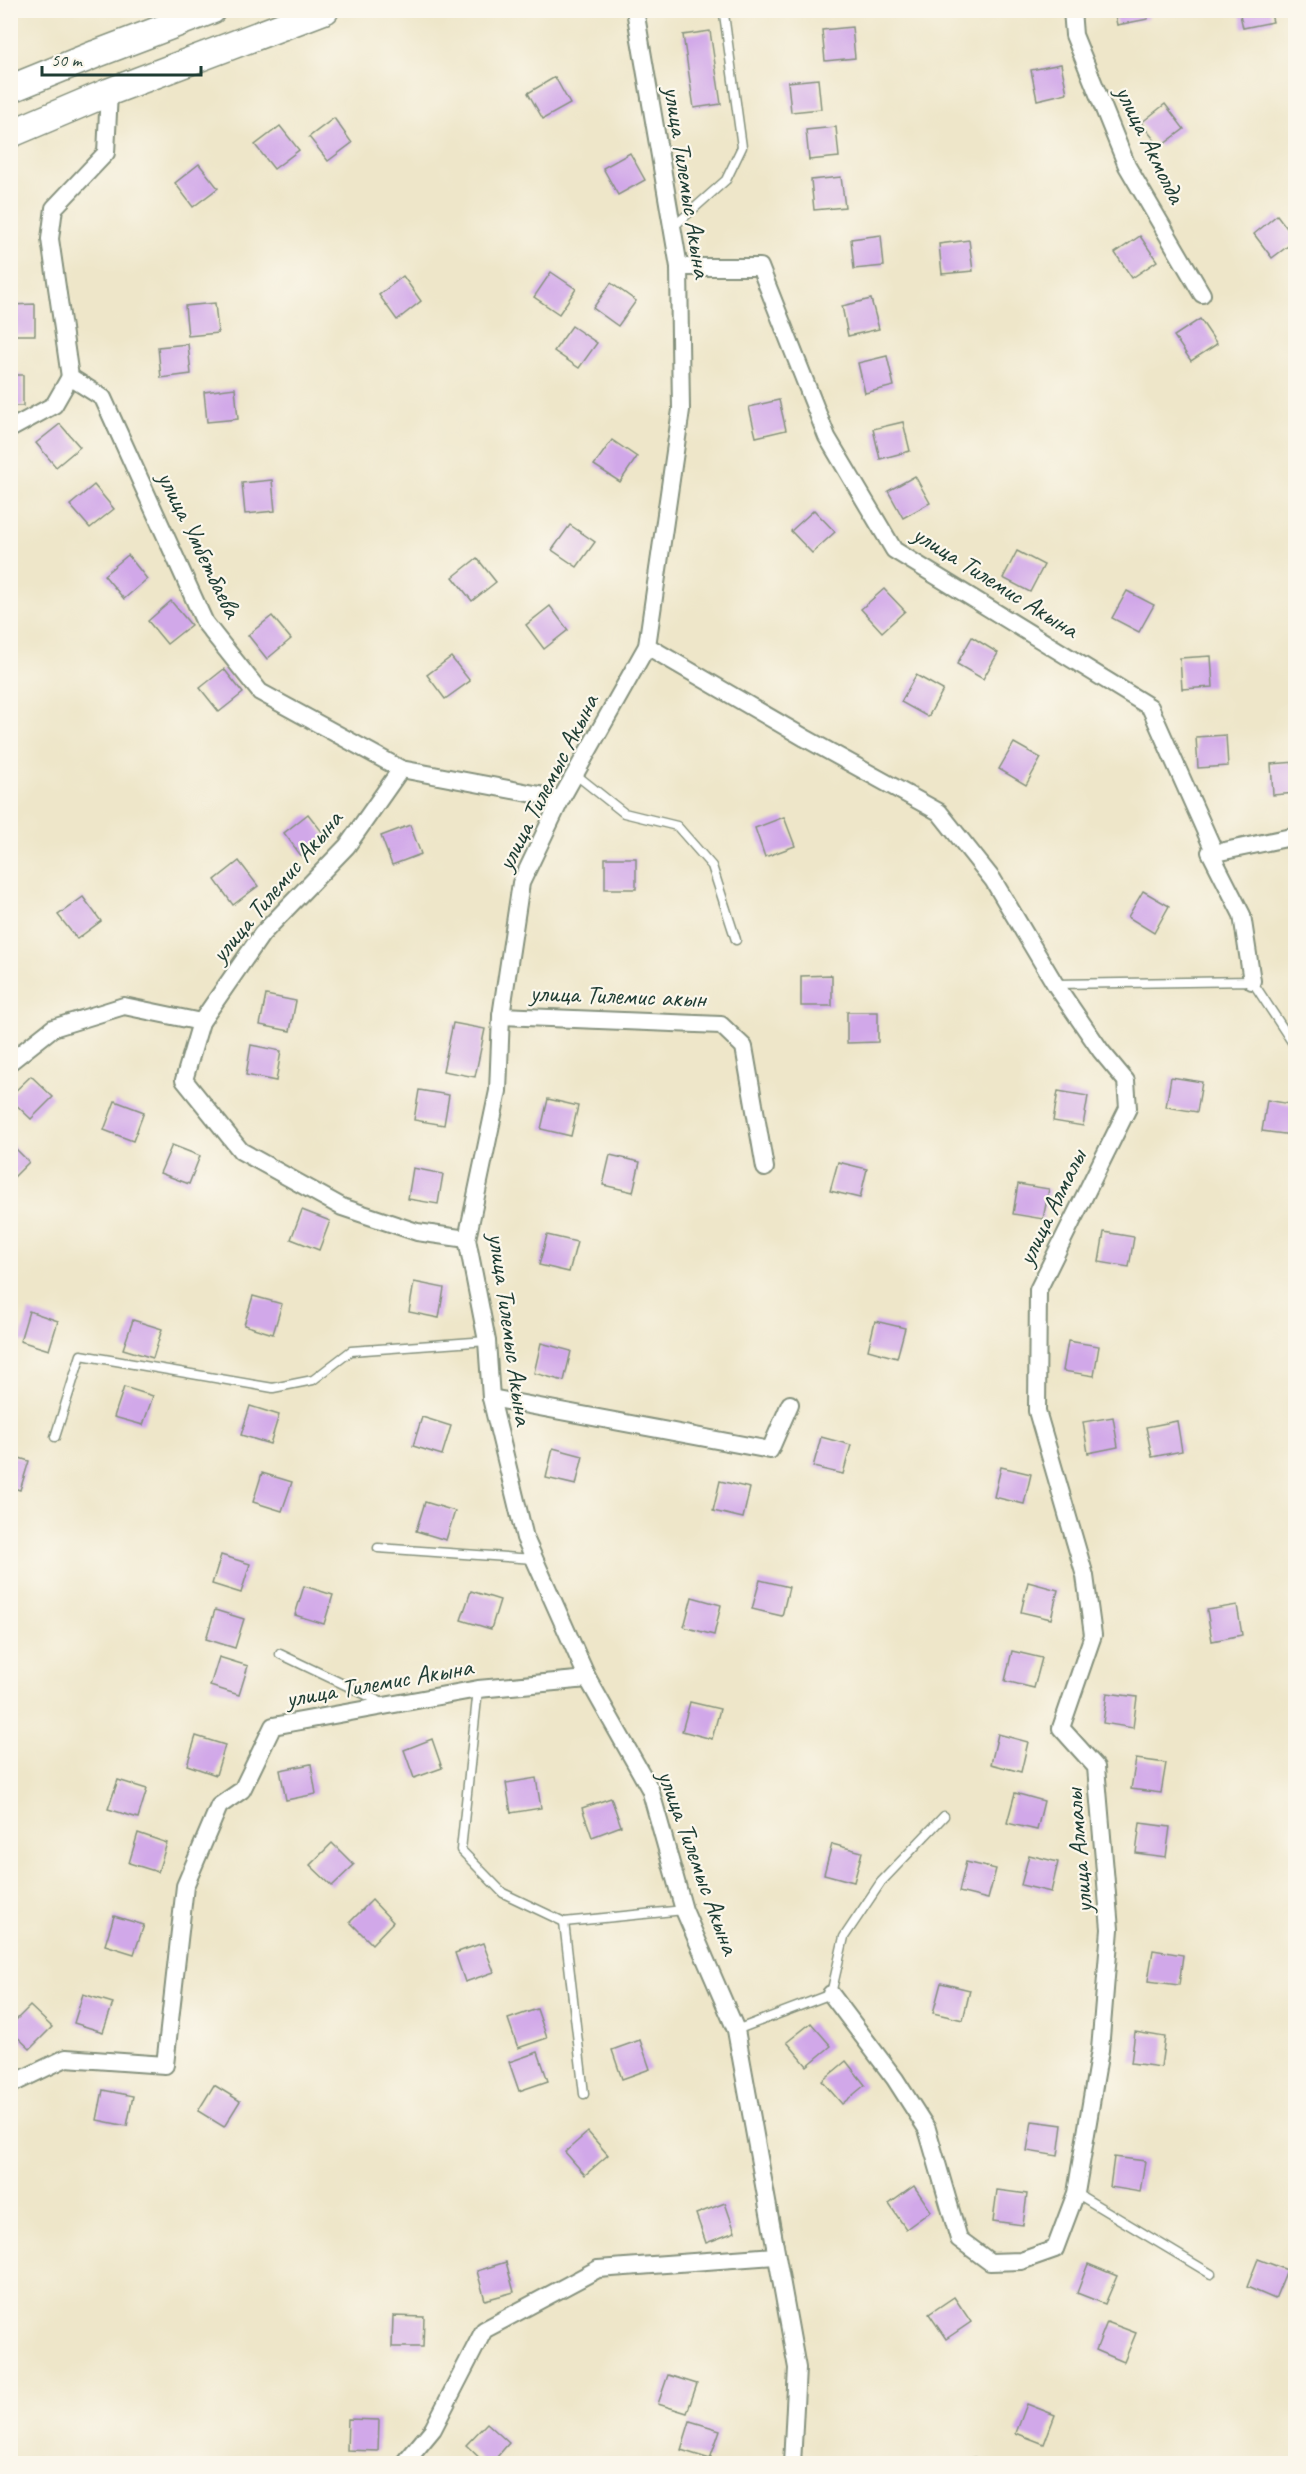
<svg xmlns="http://www.w3.org/2000/svg" width="1306" height="2474" font-family="Caveat,sans-serif">
  <rect width="100%" height="100%" fill="#fbf7ec"/>
  <filter id="ink" filterUnits="userSpaceOnUse"><feTurbulence type="fractalNoise" baseFrequency=".0167" numOctaves="2"/><feDisplacementMap in="SourceGraphic" scale="12" xChannelSelector="R" yChannelSelector="G"/><feConvolveMatrix kernelMatrix="1 2 1 2 8 2 1 2 1" color-interpolation-filters="sRGB"/></filter>
  <filter id="wash" filterUnits="userSpaceOnUse"><feTurbulence type="fractalNoise" baseFrequency=".008" numOctaves="4" result="noise"/><feDisplacementMap in="SourceGraphic" scale="24" xChannelSelector="R" yChannelSelector="G"/><feGaussianBlur stdDeviation="1.35" result="paint"/><feColorMatrix in="noise" values="0 0 0 0 0 0 0 0 0 0 0 0 0 0 0 0 0 1.4 0 .05"/><feComposite in="paint" operator="in"/></filter>
  <g filter="url(#wash)">
    <rect width="100%" height="100%" fill="#eee6c9"/>
    <g id="blocks">
      <!-- building -->
      <g fill="#d1a8e9">
        <polygon points="1114,10 1146,10 1148,19 1117,25"/>
        <polygon points="1239,10 1270,10 1273,22 1243,28"/>
        <polygon points="852,27 855,58 825,61 822,30"/>
        <polygon points="710,31 721,104 694,108 683,35"/>
        <polygon points="1061,64 1067,93 1037,100 1031,70"/>
        <polygon points="555,77 570,104 543,119 528,93"/>
        <polygon points="818,79 821,109 791,112 788,82"/>
        <polygon points="1165,104 1184,129 1160,147 1141,123"/>
        <polygon points="334,118 352,143 328,161 309,137"/>
        <polygon points="280,126 299,150 274,169 255,145"/>
        <polygon points="836,127 839,157 809,160 806,130"/>
        <polygon points="630,153 645,180 618,195 603,168"/>
        <polygon points="199,164 218,188 193,207 175,183"/>
        <polygon points="841,177 845,207 814,210 811,180"/>
        <polygon points="1277,215 1296,240 1272,258 1254,234"/>
        <polygon points="881,235 884,266 854,269 851,239"/>
        <polygon points="1140,236 1157,261 1132,278 1115,253"/>
        <polygon points="969,240 973,271 942,274 939,244"/>
        <polygon points="551,272 576,289 559,314 534,297"/>
        <polygon points="403,276 421,301 397,320 379,295"/>
        <polygon points="611,283 636,301 618,326 593,308"/>
        <polygon points="871,299 879,329 848,336 842,306"/>
        <polygon points="215,303 218,333 188,336 185,306"/>
        <polygon points="35,304 35,335 10,335 10,305"/>
        <polygon points="1200,319 1217,344 1191,361 1174,336"/>
        <polygon points="572,326 597,343 579,368 554,351"/>
        <polygon points="188,344 191,374 161,378 158,347"/>
        <polygon points="887,356 894,386 865,393 858,363"/>
        <rect x="10" y="375" width="13" height="31"/>
        <polygon points="235,388 238,419 207,422 204,392"/>
        <polygon points="779,400 786,430 756,437 749,407"/>
        <polygon points="903,422 910,451 880,459 873,429"/>
        <polygon points="60,424 80,447 56,467 36,443"/>
        <polygon points="612,440 637,457 620,482 594,465"/>
        <polygon points="915,476 930,503 903,518 888,491"/>
        <polygon points="272,480 275,511 245,514 242,483"/>
        <polygon points="94,485 114,509 90,528 70,505"/>
        <polygon points="814,510 835,532 812,553 791,531"/>
        <polygon points="570,525 595,542 577,567 552,550"/>
        <polygon points="1017,551 1044,565 1030,592 1003,578"/>
        <polygon points="128,555 147,579 124,599 104,575"/>
        <polygon points="477,558 496,582 472,601 453,577"/>
        <polygon points="884,589 905,611 882,632 861,609"/>
        <polygon points="1127,591 1154,605 1139,632 1112,618"/>
        <polygon points="171,601 191,625 167,644 148,621"/>
        <polygon points="550,606 568,630 544,649 526,625"/>
        <polygon points="272,616 291,639 267,659 248,635"/>
        <polygon points="972,637 998,653 983,679 957,664"/>
        <polygon points="1211,656 1213,687 1182,689 1180,658"/>
        <polygon points="451,657 470,681 445,699 427,675"/>
        <polygon points="224,669 243,693 219,712 200,688"/>
        <polygon points="916,675 943,690 928,717 901,702"/>
        <polygon points="1226,735 1228,766 1198,768 1196,737"/>
        <polygon points="1014,743 1041,758 1026,785 999,769"/>
        <polygon points="1296,762 1296,793 1273,795 1271,764"/>
        <polygon points="308,814 327,838 302,857 284,833"/>
        <polygon points="784,817 795,846 765,857 755,828"/>
        <polygon points="410,825 421,854 392,865 381,836"/>
        <rect x="605" y="858" width="31" height="31"/>
        <polygon points="239,861 258,886 233,905 215,880"/>
        <polygon points="1143,891 1169,906 1154,933 1128,917"/>
        <polygon points="83,897 101,921 77,939 58,915"/>
        <polygon points="832,975 832,1006 801,1006 801,976"/>
        <polygon points="266,995 296,1001 290,1031 260,1025"/>
        <polygon points="847,1012 878,1012 878,1042 847,1043"/>
        <polygon points="453,1023 485,1029 475,1077 443,1071"/>
        <polygon points="251,1045 281,1051 276,1081 246,1075"/>
        <polygon points="31,1076 53,1097 31,1119 10,1099 10,1096"/>
        <polygon points="1171,1077 1202,1082 1197,1112 1166,1107"/>
        <polygon points="419,1090 449,1095 444,1125 414,1120"/>
        <polygon points="1058,1091 1088,1096 1083,1126 1053,1121"/>
        <polygon points="548,1099 578,1106 571,1136 541,1129"/>
        <polygon points="1267,1100 1296,1105 1292,1135 1262,1131"/>
        <polygon points="115,1101 144,1112 133,1141 104,1130"/>
        <polygon points="10,1143 29,1162 10,1181"/>
        <polygon points="172,1145 200,1156 189,1184 160,1173"/>
        <polygon points="610,1155 640,1162 633,1192 603,1185"/>
        <polygon points="838,1162 867,1169 860,1198 830,1191"/>
        <polygon points="413,1168 443,1174 438,1204 408,1199"/>
        <polygon points="1018,1184 1049,1189 1043,1219 1013,1214"/>
        <polygon points="302,1210 330,1221 319,1250 291,1239"/>
        <polygon points="1104,1232 1134,1237 1129,1267 1099,1262"/>
        <polygon points="547,1235 577,1242 569,1272 539,1265"/>
        <polygon points="414,1282 444,1288 439,1318 409,1312"/>
        <polygon points="253,1296 282,1304 273,1334 244,1325"/>
        <polygon points="29,1311 58,1321 49,1350 20,1341"/>
        <polygon points="133,1320 162,1329 153,1358 123,1349"/>
        <polygon points="875,1321 905,1328 897,1358 868,1350"/>
        <polygon points="1068,1341 1099,1346 1094,1376 1063,1371"/>
        <polygon points="541,1343 571,1351 564,1381 534,1373"/>
        <polygon points="124,1387 153,1396 143,1425 114,1417"/>
        <polygon points="250,1406 279,1415 270,1444 241,1435"/>
        <polygon points="422,1417 451,1426 442,1455 413,1446"/>
        <polygon points="1113,1417 1118,1447 1088,1453 1083,1422"/>
        <polygon points="1177,1421 1182,1451 1152,1457 1146,1427"/>
        <polygon points="821,1437 851,1445 843,1474 813,1467"/>
        <polygon points="553,1448 583,1456 576,1485 546,1478"/>
        <polygon points="10,1455 29,1461 20,1490 10,1487"/>
        <polygon points="1001,1467 1031,1474 1024,1504 994,1497"/>
        <polygon points="262,1473 292,1482 282,1511 253,1502"/>
        <polygon points="720,1481 750,1488 743,1518 713,1511"/>
        <polygon points="425,1502 455,1511 446,1540 416,1531"/>
        <polygon points="221,1555 250,1564 241,1593 212,1584"/>
        <polygon points="760,1580 789,1587 782,1616 752,1609"/>
        <polygon points="1028,1582 1058,1590 1051,1619 1021,1612"/>
        <polygon points="304,1586 333,1595 324,1624 295,1615"/>
        <polygon points="471,1591 500,1600 491,1629 461,1620"/>
        <polygon points="692,1597 721,1605 714,1635 684,1627"/>
        <polygon points="1237,1605 1242,1635 1212,1641 1207,1610"/>
        <polygon points="215,1610 244,1619 235,1648 206,1639"/>
        <polygon points="1012,1651 1042,1658 1034,1688 1005,1681"/>
        <polygon points="219,1657 248,1666 239,1695 210,1686"/>
        <polygon points="1107,1693 1137,1697 1133,1728 1103,1723"/>
        <polygon points="690,1702 720,1709 712,1739 682,1731"/>
        <polygon points="998,1734 1028,1742 1021,1772 991,1764"/>
        <polygon points="196,1736 225,1745 216,1775 187,1765"/>
        <polygon points="432,1739 442,1768 414,1778 404,1750"/>
        <polygon points="1136,1759 1166,1763 1161,1793 1131,1789"/>
        <polygon points="311,1764 316,1794 286,1800 280,1770"/>
        <polygon points="536,1778 541,1808 511,1813 506,1783"/>
        <polygon points="118,1780 147,1789 138,1818 108,1809"/>
        <polygon points="1015,1793 1044,1801 1037,1830 1007,1823"/>
        <polygon points="611,1798 621,1826 592,1837 582,1808"/>
        <polygon points="1140,1823 1170,1827 1166,1857 1136,1853"/>
        <polygon points="138,1833 167,1843 158,1872 129,1863"/>
        <polygon points="332,1843 354,1865 332,1886 310,1865"/>
        <polygon points="832,1844 862,1852 854,1882 824,1874"/>
        <polygon points="1029,1855 1058,1862 1051,1892 1021,1885"/>
        <polygon points="966,1862 996,1869 988,1899 959,1892"/>
        <polygon points="372,1900 393,1922 372,1944 350,1922"/>
        <polygon points="114,1916 144,1925 134,1954 105,1945"/>
        <polygon points="483,1943 494,1972 465,1982 455,1953"/>
        <polygon points="1153,1950 1183,1955 1179,1985 1148,1981"/>
        <polygon points="941,1983 970,1990 963,2020 933,2013"/>
        <polygon points="83,1994 113,2003 103,2032 74,2023"/>
        <polygon points="30,2006 52,2027 30,2049 10,2030 10,2026"/>
        <polygon points="537,2009 547,2038 518,2048 508,2019"/>
        <polygon points="811,2023 831,2046 807,2066 787,2042"/>
        <polygon points="1135,2032 1165,2037 1161,2067 1131,2063"/>
        <polygon points="640,2040 650,2069 622,2079 612,2050"/>
        <polygon points="538,2052 548,2081 519,2091 509,2062"/>
        <polygon points="846,2061 865,2085 842,2104 822,2081"/>
        <polygon points="214,2085 240,2101 224,2127 198,2111"/>
        <polygon points="103,2090 133,2096 127,2126 97,2120"/>
        <polygon points="1032,2121 1062,2125 1058,2156 1027,2151"/>
        <polygon points="588,2132 608,2155 585,2175 565,2152"/>
        <polygon points="1114,2157 1145,2161 1140,2192 1110,2187"/>
        <polygon points="914,2186 931,2211 906,2229 889,2204"/>
        <polygon points="997,2190 1027,2194 1023,2225 993,2221"/>
        <polygon points="725,2203 735,2232 706,2243 696,2214"/>
        <polygon points="1258,2259 1287,2270 1275,2299 1247,2287"/>
        <polygon points="506,2262 514,2292 485,2300 477,2271"/>
        <polygon points="1088,2264 1117,2276 1105,2304 1077,2293"/>
        <polygon points="954,2297 971,2322 946,2339 929,2314"/>
        <polygon points="393,2316 424,2317 423,2347 392,2347"/>
        <polygon points="1107,2322 1136,2333 1124,2362 1096,2350"/>
        <polygon points="668,2375 697,2384 687,2413 658,2404"/>
        <polygon points="1027,2404 1055,2415 1044,2444 1016,2433"/>
        <polygon points="348,2419 379,2420 378,2451 347,2450"/>
        <polygon points="690,2421 720,2430 710,2459 681,2450"/>
        <polygon points="487,2423 509,2443 491,2464 486,2464 466,2445"/>
      </g>
    </g>
  </g>
  <g filter="url(#ink)">
    <use href="#blocks" fill-opacity="0" stroke="#86927e" stroke-width="1.5"/>
    <g fill="none" stroke-linecap="round" stroke-linejoin="round">
      <defs>
        <g id="lane">
          <polyline points="672,228 726,180 742,147 724,14 717,10"/>
          <polyline points="575,774 624,813 677,826 712,866 736,940"/>
          <polyline points="1056,984 1252,981 1296,1048"/>
          <polyline points="55,1437 81,1355 273,1388 313,1380 351,1351 487,1341"/>
          <polyline points="378,1548 534,1559"/>
          <polyline points="280,1654 385,1704"/>
          <polyline points="478,1689 461,1850 503,1893 564,1922 684,1910"/>
          <polyline points="564,1922 584,2094"/>
          <polyline points="736,2030 831,1994 844,1937 881,1882 944,1816"/>
          <polyline points="1076,2193 1211,2274"/>
          <polyline points="974,2464 974,2462"/>
        </g>
        <g id="street">
          <polyline points="635,10 679,267 681,410 647,646 561,799 521,883 501,1016 498,1091 467,1239 487,1341 491,1398 525,1538 588,1679 650,1789 684,1910 736,2030 797,2368 792,2464"/>
          <polyline points="1072,10 1074,35 1127,166 1202,294"/>
          <polyline points="109,92 106,153 54,208 50,239 70,377 103,398 205,623 260,692 401,769"/>
          <polyline points="679,267 760,267 827,437 894,550 1150,707 1215,853 1210,852 1242,915 1252,981"/>
          <polyline points="10,429 54,405 70,377"/>
          <polyline points="647,646 805,738 939,812 993,880 1055,984 1101,1051 1126,1081 1128,1108 1038,1290 1037,1411 1085,1576 1093,1635 1061,1728 1096,1767 1110,1929 1100,2050 1076,2193 1055,2249 1021,2261 990,2262 959,2239 927,2129 895,2079 831,1994"/>
          <polyline points="1215,853 1296,836"/>
          <polyline points="501,1016 721,1025 744,1047 765,1168"/>
          <polyline points="10,1062 53,1028 124,1006 201,1022"/>
          <polyline points="467,1239 417,1232 342,1207 241,1151 184,1080 201,1022 262,934 347,846 401,769 561,799"/>
          <polyline points="491,1398 770,1450 790,1404"/>
          <polyline points="10,2085 66,2058 165,2065 185,1886 219,1806 242,1790 273,1726 478,1689 588,1679"/>
          <polyline points="404,2464 433,2429 484,2330 598,2269 775,2256"/>
        </g>
        <g id="primary">
          <polyline points="10,89 96,54 212,10"/>
          <polyline points="10,134 109,92 325,10"/>
        </g>
      </defs>
      <!-- lane casing -->
      <use href="#lane" stroke="#86927e" stroke-width="11"/>
      <!-- street casing -->
      <use href="#street" stroke="#86927e" stroke-width="20"/>
      <!-- primary casing -->
      <use href="#primary" stroke="#86927e" stroke-width="30"/>
      <!-- lane -->
      <use href="#lane" stroke="#fff" stroke-width="8"/>
      <!-- street -->
      <use href="#street" stroke="#fff" stroke-width="16"/>
      <!-- primary -->
      <use href="#primary" stroke="#fff" stroke-width="27"/>
    </g>
  </g>
  <g text-anchor="middle" stroke-width="4.5" stroke-linejoin="round" paint-order="stroke">
    <!-- street labels -->
    <g font-size="26" fill="#1f3d34" stroke="#fbf7ec">
      <text transform="translate(1151 144) rotate(64)" y="9">улица Акмолда</text>
      <text transform="translate(688 182) rotate(81)" y="9">улица Тилемыс Акына</text>
      <text transform="translate(200 544) rotate(64)" y="9">улица Умбетбаева</text>
      <text transform="translate(996 581) rotate(32)" y="9">улица Тилемис Акына</text>
      <text transform="translate(547 782) rotate(-63)" y="9">улица Тилемыс Акына</text>
      <text transform="translate(276 886) rotate(-50)" y="9">улица Тилемис Акына</text>
      <text transform="translate(618 995) rotate(2)" y="9">улица Тилемис акын</text>
      <text transform="translate(1051 1207) rotate(-64)" y="9">улица Алмалы</text>
      <text transform="translate(511 1329) rotate(82)" y="9">улица Тилемыс Акына</text>
      <text transform="translate(379 1682) rotate(-10)" y="9">улица Тилемис Акына</text>
      <text transform="translate(1078 1851) rotate(-95)" y="9">улица Алмалы</text>
      <text transform="translate(699 1862) rotate(70)" y="9">улица Тилемыс Акына</text>
    </g>
  </g>
  <!-- margin -->
  <rect width="1306" height="2474" fill="none" stroke="#fbf7ec" stroke-width="36"/>
  <!-- scale -->
  <path d="M42 66v9h159v-9" fill="none" stroke="#1f3d34" stroke-width="3"/>
  <text x="51" y="66" font-size="18" fill="#1f3d34" stroke="#fbf7ec" stroke-width="4.5" paint-order="stroke">50 m</text>
</svg>
